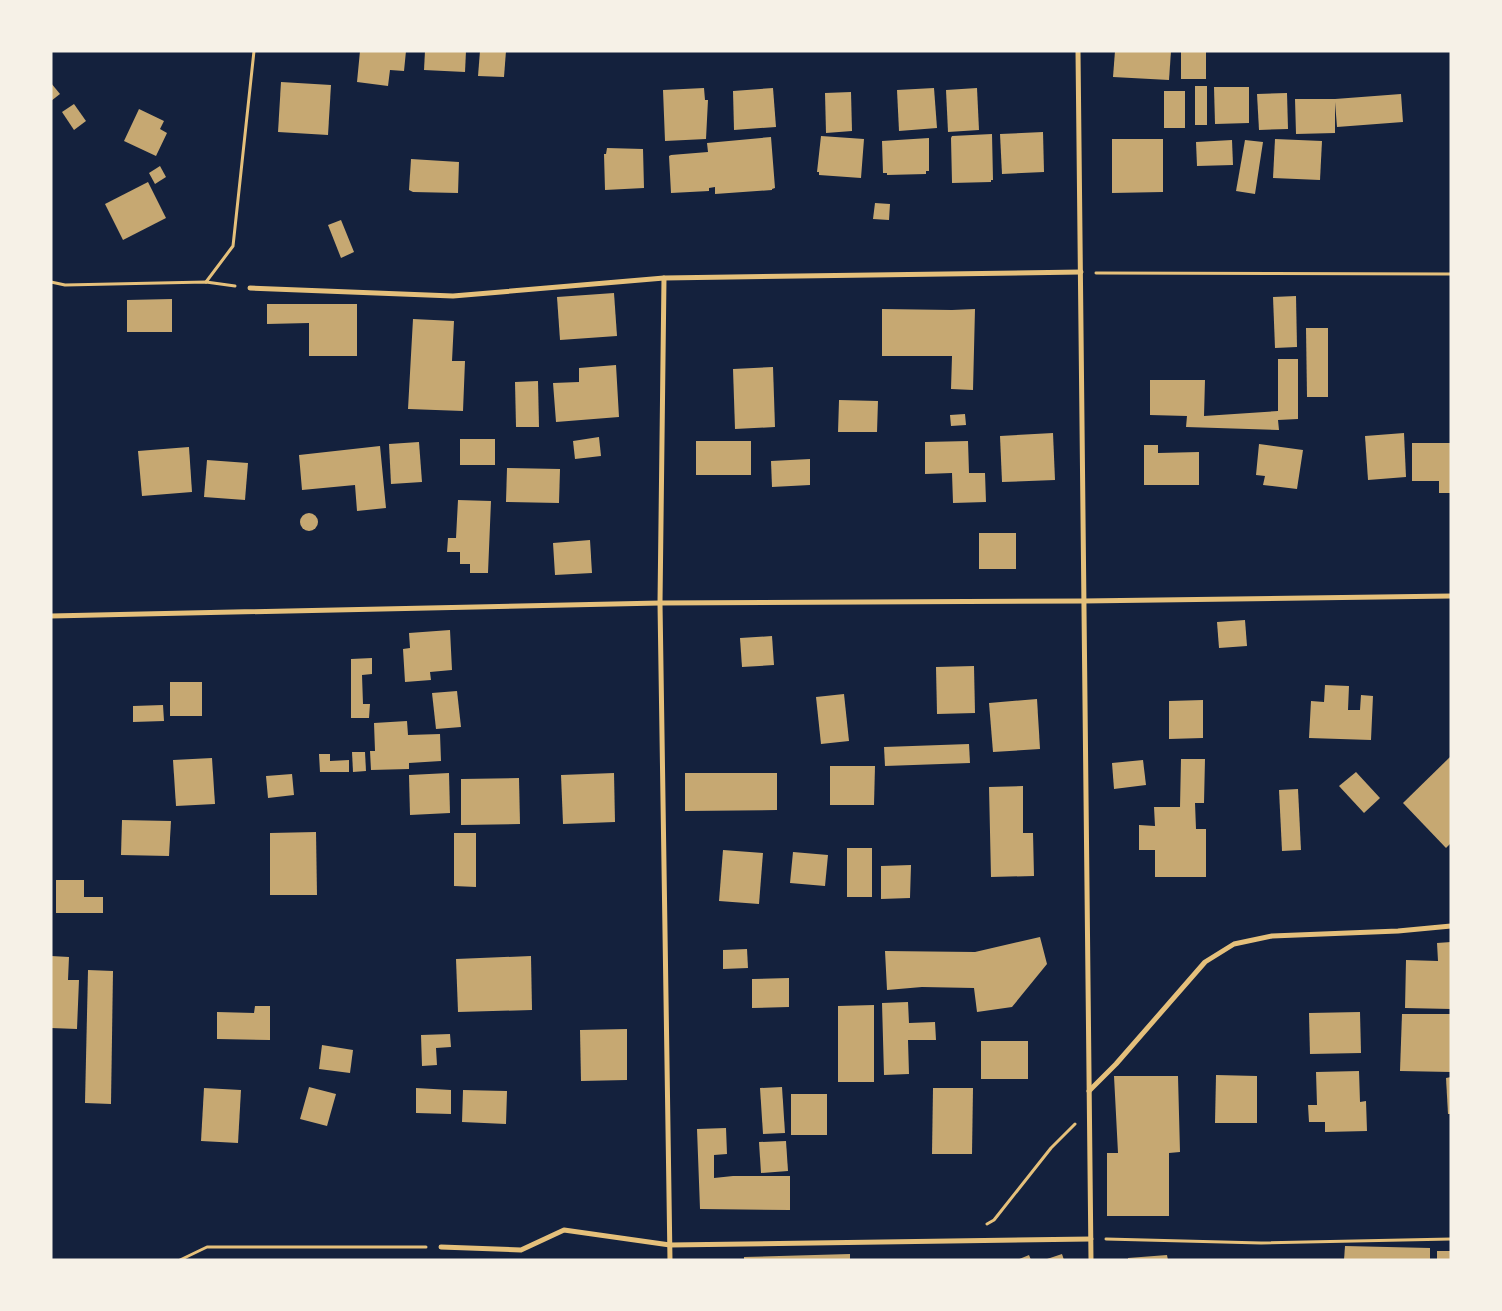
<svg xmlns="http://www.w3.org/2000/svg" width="1502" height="1311" font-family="Signika,sans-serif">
  <rect width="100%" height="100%" fill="#14213d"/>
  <!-- building -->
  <g fill="#c6a872">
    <polygon points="360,51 406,51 404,71 390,70 388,86 357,82"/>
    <polygon points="425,51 466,51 465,72 424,70"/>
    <polygon points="480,51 506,51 504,77 478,76"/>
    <polygon points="1115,51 1171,51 1169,80 1113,77"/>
    <rect x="1181" y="51" width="25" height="28"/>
    <polygon points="281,82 331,85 328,135 278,132"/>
    <polygon points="51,83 60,94 51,101"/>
    <rect x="1195" y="86" width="12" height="39"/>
    <polygon points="1214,87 1249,87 1249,123 1215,124"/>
    <polygon points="704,88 705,100 708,100 706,139 665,141 663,90"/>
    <polygon points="773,88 776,127 734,130 733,91"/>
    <polygon points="934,88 937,128 899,131 897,90"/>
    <polygon points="977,88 979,130 948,132 946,90"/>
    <rect x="1164" y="91" width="21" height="37"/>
    <polygon points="851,92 852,131 826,133 825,93"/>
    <polygon points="1287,93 1288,129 1259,130 1257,94"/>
    <polygon points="1401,94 1403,122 1337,127 1335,102 1335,133 1296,134 1295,99 1335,99"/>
    <polygon points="74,104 86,121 74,130 62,112"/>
    <polygon points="139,109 164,121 160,129 167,133 156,156 124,141"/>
    <polygon points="1043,132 1044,172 1002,174 1000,134"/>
    <polygon points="992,134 993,180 991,180 991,182 952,183 951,138 952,136"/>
    <polygon points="821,136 864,139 861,178 819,175 819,172 817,172"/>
    <polygon points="771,137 775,188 772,189 772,190 715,194 715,187 709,188 709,191 671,193 669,156 671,155 708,152 707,143"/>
    <polygon points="929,138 929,171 926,171 926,174 887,175 887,173 883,173 882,141"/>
    <polygon points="1112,139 1163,139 1163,192 1112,193"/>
    <polygon points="1275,139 1322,141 1320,180 1273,178"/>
    <polygon points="1232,140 1233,165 1197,166 1196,142"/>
    <polygon points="1245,140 1263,142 1255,194 1236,191"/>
    <polygon points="607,148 643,149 644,188 605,190 604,154 606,154"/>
    <polygon points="411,159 459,162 458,193 413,192 409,190"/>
    <polygon points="160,166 166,177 155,184 149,173"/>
    <polygon points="148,182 166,218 123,240 105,204"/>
    <polygon points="875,203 890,204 889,220 873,219"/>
    <polygon points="341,220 354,252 341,258 328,225"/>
    <polygon points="614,293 617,336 560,340 557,297"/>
    <polygon points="1296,296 1297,347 1275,348 1273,297"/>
    <polygon points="172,299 172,332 127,332 127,300"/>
    <polygon points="267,304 357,304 357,356 309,356 309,323 267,324"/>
    <polygon points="882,309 952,310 975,309 973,390 951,389 952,356 882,356"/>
    <polygon points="413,319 454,321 452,361 465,361 463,411 408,409"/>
    <polygon points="1306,328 1328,328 1328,397 1307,397"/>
    <polygon points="1278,359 1298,359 1298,419 1278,420 1279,430 1186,427 1187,416 1150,415 1150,380 1205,380 1204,416 1278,411"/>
    <polygon points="616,365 619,417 556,422 553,383 579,382 579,368"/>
    <polygon points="773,367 775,427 735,429 733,369"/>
    <polygon points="538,381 539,427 516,427 515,382"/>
    <polygon points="839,400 878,401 877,432 838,432"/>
    <polygon points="965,414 966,425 951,426 950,415"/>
    <polygon points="1053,433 1055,480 1002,482 1000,436"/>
    <polygon points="1404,433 1406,477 1368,480 1365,436"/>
    <polygon points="599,437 601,456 575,459 573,441"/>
    <rect x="460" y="439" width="35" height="26"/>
    <rect x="696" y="441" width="55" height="34"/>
    <polygon points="968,441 969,473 985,473 986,502 953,503 952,473 925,474 925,442"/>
    <polygon points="419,442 422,482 391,484 389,444"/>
    <polygon points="1412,443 1451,443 1451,493 1439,493 1439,481 1412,481"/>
    <polygon points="1259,444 1303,450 1297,489 1263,485 1265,476 1256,475"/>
    <polygon points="1144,445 1158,445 1158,453 1199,452 1199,485 1144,485"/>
    <polygon points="380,446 386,508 357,511 355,485 302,490 299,455"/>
    <polygon points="189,447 192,492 142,496 138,451"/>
    <polygon points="810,459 810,485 772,487 771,461"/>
    <polygon points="207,460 248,463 245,500 204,497"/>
    <polygon points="507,468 560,469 559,503 506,502"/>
    <polygon points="458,500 491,501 488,573 470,573 470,564 460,564 460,552 447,552 448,538 456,538"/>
    <circle cx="309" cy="522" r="9"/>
    <rect x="979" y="533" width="37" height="36"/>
    <polygon points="590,540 592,573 555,575 553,543"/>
    <polygon points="1245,620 1247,646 1219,648 1217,622"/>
    <polygon points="450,630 452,670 430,672 431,680 405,682 403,649 410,648 409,633"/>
    <polygon points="772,636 774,665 742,667 740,638"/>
    <polygon points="372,658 372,674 362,675 363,704 370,704 369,718 351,718 351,659"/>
    <polygon points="974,666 975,713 937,714 936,667"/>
    <rect x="170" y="682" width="32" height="34"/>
    <polygon points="1325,685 1349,686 1348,710 1360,710 1361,695 1373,696 1371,740 1309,738 1311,701 1324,702"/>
    <polygon points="457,691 461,727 436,729 432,693"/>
    <polygon points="844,694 849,741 821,744 816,697"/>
    <polygon points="1037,699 1040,749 993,752 989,703"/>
    <polygon points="1203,700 1203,738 1169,739 1169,701"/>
    <polygon points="163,705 164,721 133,722 133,706"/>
    <polygon points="407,721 408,735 440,734 441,761 409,763 409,769 371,770 370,751 375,751 374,723"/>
    <polygon points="969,744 970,763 885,766 884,747"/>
    <polygon points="352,752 365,752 366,771 353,772"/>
    <polygon points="319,754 330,754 330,761 349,760 349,772 320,772"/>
    <polygon points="1451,756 1451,843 1446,848 1403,803"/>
    <polygon points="212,758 215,804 176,806 173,760"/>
    <polygon points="1181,759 1205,759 1204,803 1195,803 1196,829 1206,829 1206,877 1155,877 1155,850 1139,850 1139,825 1155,826 1154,807 1180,807"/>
    <polygon points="1143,760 1146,785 1114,789 1112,763"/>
    <polygon points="830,766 875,766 874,805 830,805"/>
    <polygon points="1356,772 1380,798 1364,813 1339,786"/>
    <polygon points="449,773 450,813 410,815 409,775"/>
    <polygon points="614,773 615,822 563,824 561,775"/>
    <polygon points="685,773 777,773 777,810 685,811"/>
    <polygon points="292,774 294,795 268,798 266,776"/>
    <polygon points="519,778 520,824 461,825 461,779"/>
    <polygon points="1023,786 1023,833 1033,833 1034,876 991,877 989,787"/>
    <polygon points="1298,789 1301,850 1282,851 1279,790"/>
    <polygon points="122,820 171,821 169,856 121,855"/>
    <polygon points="316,832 317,895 270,895 270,833"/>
    <polygon points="454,833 476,833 476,887 454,886"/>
    <rect x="847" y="848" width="25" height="49"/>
    <polygon points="723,850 763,853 759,904 719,901"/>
    <polygon points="793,852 828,855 825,886 790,883"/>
    <polygon points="911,865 910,898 881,899 881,866"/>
    <polygon points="56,880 84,880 84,897 103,897 103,913 56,913"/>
    <polygon points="1040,937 1047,964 1012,1007 977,1012 974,988 922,987 887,990 885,951 975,952"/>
    <polygon points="1451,942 1451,1009 1405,1008 1406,960 1438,961 1437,943"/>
    <polygon points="747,949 748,968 723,969 723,950"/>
    <polygon points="51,956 69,957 68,980 79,980 77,1029 51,1028"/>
    <polygon points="531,956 532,1010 458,1012 456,959"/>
    <polygon points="88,970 113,971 111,1104 85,1103"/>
    <polygon points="789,978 789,1007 752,1008 752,979"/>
    <polygon points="908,1002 909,1023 935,1022 936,1040 908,1040 909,1074 884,1075 882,1003"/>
    <polygon points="874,1005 874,1082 838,1082 838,1006"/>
    <polygon points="255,1006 270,1006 270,1040 217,1039 217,1012 254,1013"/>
    <polygon points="1360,1012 1361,1053 1310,1054 1309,1013"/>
    <polygon points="1402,1014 1451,1014 1451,1072 1400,1071"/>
    <polygon points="627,1029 627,1080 581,1081 580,1030"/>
    <polygon points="450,1034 451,1047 436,1048 437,1065 422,1066 421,1035"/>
    <rect x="981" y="1041" width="47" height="38"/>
    <polygon points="322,1045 353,1050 350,1073 319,1069"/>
    <polygon points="1359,1071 1360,1102 1366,1101 1367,1131 1325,1132 1325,1122 1309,1122 1308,1105 1317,1105 1316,1072"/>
    <polygon points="1216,1075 1257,1076 1257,1123 1215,1123"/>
    <polygon points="1114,1076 1178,1076 1180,1152 1169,1153 1169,1216 1107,1216 1107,1153 1118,1153"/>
    <polygon points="1451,1077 1451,1114 1448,1114 1446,1078"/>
    <polygon points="309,1087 336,1094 327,1126 300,1119"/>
    <polygon points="782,1087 785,1133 763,1134 760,1088"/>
    <polygon points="204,1088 241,1090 238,1143 201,1141"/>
    <polygon points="416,1088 451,1090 451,1114 416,1113"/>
    <polygon points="933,1088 973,1088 972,1154 932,1154"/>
    <polygon points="463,1090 507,1091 506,1124 462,1122"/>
    <rect x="791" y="1094" width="36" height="41"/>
    <polygon points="726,1128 727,1154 714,1155 714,1178 733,1176 790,1176 790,1210 700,1209 697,1129"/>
    <polygon points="786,1141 788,1171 761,1173 759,1142"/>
    <polygon points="1345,1246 1430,1248 1430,1260 1344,1260"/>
    <rect x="1437" y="1251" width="14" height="9"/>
    <polygon points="850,1254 850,1260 744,1260 744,1257"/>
    <polygon points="1062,1254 1064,1260 1047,1260 1047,1259"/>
    <polygon points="1029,1255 1031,1260 1017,1260"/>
    <polygon points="1167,1255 1168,1260 1128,1260 1128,1258"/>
  </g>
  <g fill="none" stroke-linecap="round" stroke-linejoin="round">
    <!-- path -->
    <g stroke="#e5c07b" stroke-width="3">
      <polyline points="1096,273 1451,274"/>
      <polyline points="51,282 65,285 206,282 235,286"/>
      <polyline points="206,282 233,246 254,51"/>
      <polyline points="987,1224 994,1220 1051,1148 1075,1124"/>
      <polyline points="1106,1239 1261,1243 1451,1239"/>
      <polyline points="180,1260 207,1247 426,1247"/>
    </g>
    <!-- minor -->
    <g stroke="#e5c07b" stroke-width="5">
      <polyline points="1078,51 1091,1260"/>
      <polyline points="664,278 660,603 670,1260"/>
      <polyline points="250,288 453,296 664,278 1081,272"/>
      <polyline points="51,616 660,603 1083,601 1451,596"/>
      <polyline points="1089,1091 1116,1064 1205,962 1234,944 1272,936 1398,931 1451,926"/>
      <polyline points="441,1247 521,1250 564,1230 670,1245 1091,1239"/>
    </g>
  </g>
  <!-- border -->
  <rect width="1502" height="1311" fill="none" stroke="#f6f1e7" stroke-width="105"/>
</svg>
